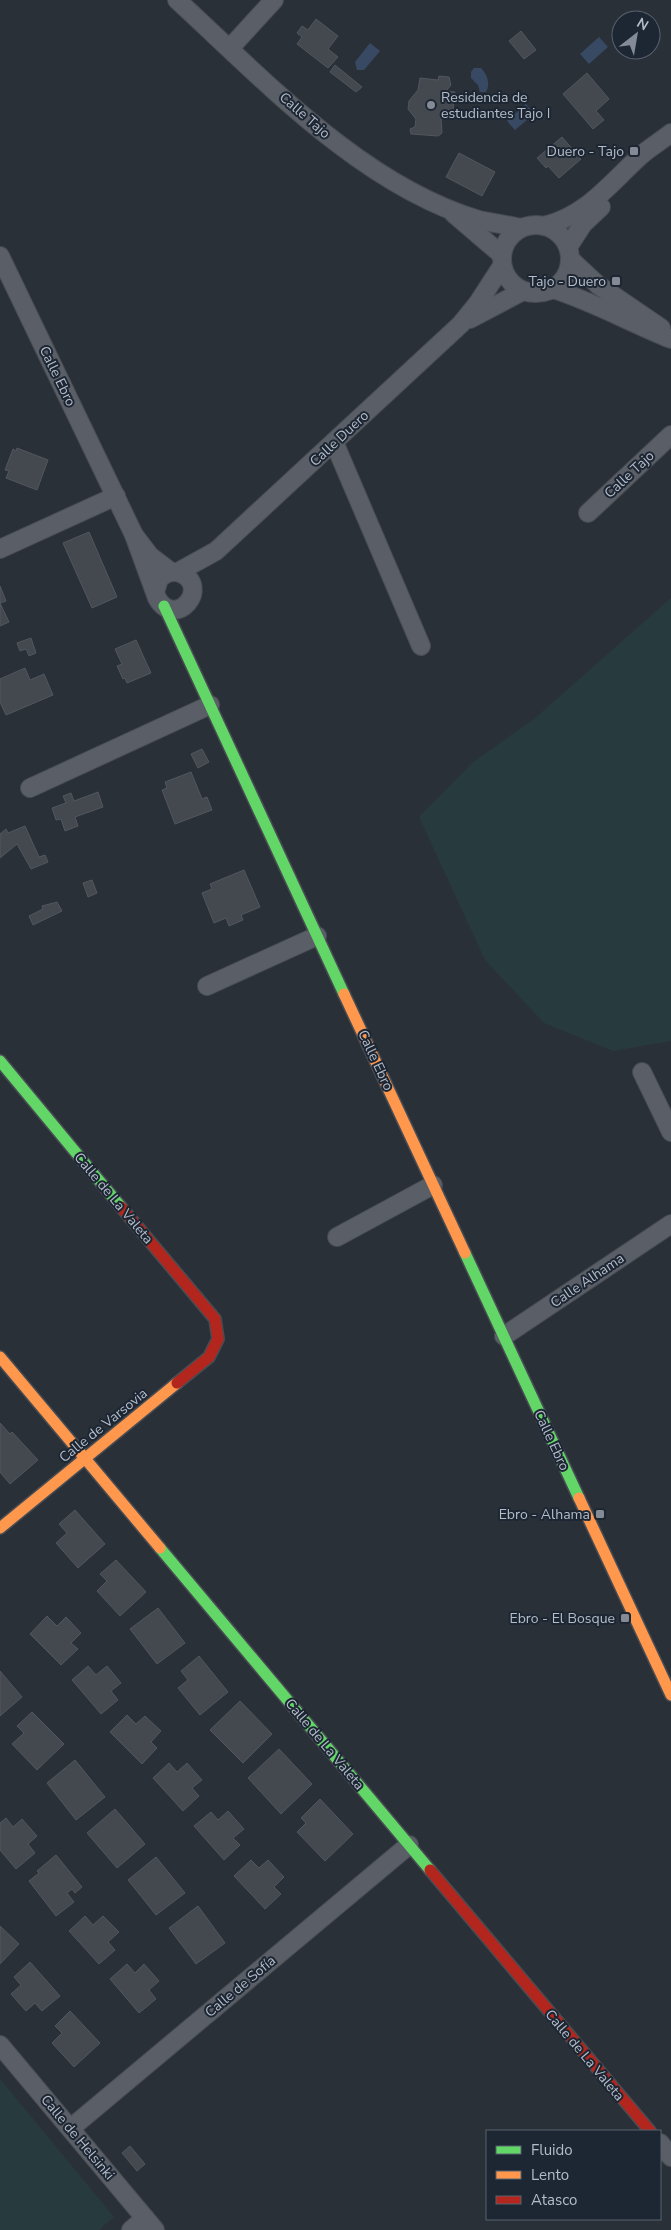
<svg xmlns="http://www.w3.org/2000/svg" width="671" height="2230" font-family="'Nunito Sans',sans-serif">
  <rect width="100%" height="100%" fill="#2a3038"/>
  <!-- green -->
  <g fill="#273a3e">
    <polygon points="671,598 671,1041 613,1051 544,1023 485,960 419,817 473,762 534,719"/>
    <polygon points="0,2079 114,2217 99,2230 0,2230"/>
  </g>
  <!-- water -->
  <g fill="#384963">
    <polygon points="599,37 608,47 589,64 580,54"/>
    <polygon points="370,43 380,51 364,70 357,70 355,62"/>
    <path d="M474 68H481C487 74 491 84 486 92H480L478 85 471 78V72Z"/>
    <polygon points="526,104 534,114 515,130 507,121"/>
  </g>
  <!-- building -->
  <g fill="#444950" stroke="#52575f">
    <polygon points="316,19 338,36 328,49 338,57 328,68 297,44 302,37 297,33 302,26 308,30"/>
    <polygon points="521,31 536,50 524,59 509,41"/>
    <polygon points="335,65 362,87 356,92 330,72"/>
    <polygon points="587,73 609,99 596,111 604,120 593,129 563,94"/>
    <polygon points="439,76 449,77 451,85 446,91 455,92 453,110 448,110 448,114 441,117 442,133 438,136 411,134 410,129 415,127 416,119 408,109 409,101 418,90 420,78 438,80"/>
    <polygon points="562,137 581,159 559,178 548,166 546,168 537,158"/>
    <polygon points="459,153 495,172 482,196 446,177"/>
    <polygon points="17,448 48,460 37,490 6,478 9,471 5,470 13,449 16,451"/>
    <polygon points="89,532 117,597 92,608 63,543"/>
    <polygon points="0,586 6,601 0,603 9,622 0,626"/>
    <polygon points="31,638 36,653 29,656 26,649 20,651 17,643"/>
    <polygon points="136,640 151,673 127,683 125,678 123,679 117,666 122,664 115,649"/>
    <polygon points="25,668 30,680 44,674 53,695 6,715 0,702 0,679"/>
    <polygon points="202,749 209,762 198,768 191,754"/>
    <polygon points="191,772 202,799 207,797 212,810 175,824 162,790 167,788 165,782"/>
    <polygon points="98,792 103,807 75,817 78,826 65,831 61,819 56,820 52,808 66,803 63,796 71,793 74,801"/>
    <polygon points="25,826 39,857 45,855 48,862 31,869 17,844 0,858 0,834 6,829 8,833"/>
    <polygon points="244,870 260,907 241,915 243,920 229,926 226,918 214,923 202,893 212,889 210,884"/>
    <polygon points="92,880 97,893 88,897 83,883"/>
    <polygon points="57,902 62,911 33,925 29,916 43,909 42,906"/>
    <polygon points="0,1423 10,1434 12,1432 38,1460 10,1484 0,1472"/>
    <polygon points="75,1510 105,1544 78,1568 56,1543 67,1533 59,1524"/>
    <polygon points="116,1560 146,1592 120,1616 97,1591 107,1581 100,1574"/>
    <polygon points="158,1608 185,1643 157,1664 130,1629"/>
    <polygon points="47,1616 57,1626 66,1617 81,1633 71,1643 78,1649 61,1665 30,1634"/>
    <polygon points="199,1656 228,1692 200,1715 178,1688 188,1680 181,1671"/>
    <polygon points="88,1666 96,1675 107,1666 121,1683 111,1691 118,1700 101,1714 72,1680"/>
    <polygon points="0,1671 22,1697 0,1716"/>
    <polygon points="240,1701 272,1734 243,1763 210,1730"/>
    <polygon points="32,1712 64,1744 37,1770 12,1744 24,1733 17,1726"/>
    <polygon points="127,1715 136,1724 145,1716 161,1731 151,1742 157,1748 142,1764 110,1732"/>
    <polygon points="279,1749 312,1784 281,1814 248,1778"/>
    <polygon points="75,1760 105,1797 76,1820 47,1783"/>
    <polygon points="169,1763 177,1772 187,1763 202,1780 192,1788 199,1796 183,1811 153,1778"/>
    <polygon points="320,1799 353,1834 325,1861 297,1832 306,1823 301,1818"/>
    <polygon points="115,1809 145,1844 117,1868 87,1833"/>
    <polygon points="228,1811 244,1829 233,1838 240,1845 224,1860 194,1826 211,1812 218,1820"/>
    <polygon points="6,1818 13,1827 22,1819 37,1836 28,1844 35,1853 16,1869 0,1850 0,1823"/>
    <polygon points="56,1855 82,1887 75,1893 72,1889 67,1893 74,1902 56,1916 29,1881 39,1873 37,1871"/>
    <polygon points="156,1857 185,1893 156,1915 128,1880"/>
    <polygon points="251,1860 259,1868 268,1860 284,1877 274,1887 281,1894 265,1909 234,1876"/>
    <polygon points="198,1906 225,1943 196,1964 169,1928"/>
    <polygon points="85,1916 93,1925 103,1916 119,1932 108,1942 115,1950 99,1964 69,1931"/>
    <polygon points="0,1926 19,1944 0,1964"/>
    <polygon points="30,1962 60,1996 42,2011 35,2003 26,2011 11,1994 21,1985 14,1977"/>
    <polygon points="127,1964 135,1973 144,1964 159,1981 149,1990 156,1999 139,2013 110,1979"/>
    <polygon points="70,2011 100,2043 74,2067 52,2043 62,2033 55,2026"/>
    <polygon points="130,2146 145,2164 137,2171 122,2153"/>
  </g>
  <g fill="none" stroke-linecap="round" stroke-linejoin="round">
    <defs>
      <g id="street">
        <path d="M177 0C264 80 363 186 479 220 493 223 507 225 520 228"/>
        <polyline points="230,48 274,0"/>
        <polyline points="454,214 502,255"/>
        <circle cx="536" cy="259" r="34"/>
        <path d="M544 226C585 216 607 187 637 159 647 149 660 142 671 133"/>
        <polyline points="568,247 583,224 601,207"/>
        <polyline points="0,256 134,535"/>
        <polyline points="571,260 598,285 661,328"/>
        <path d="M553 289C594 302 631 323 671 339"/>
        <polyline points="470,319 523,291"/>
        <polyline points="334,442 421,646"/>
        <polyline points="588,513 671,435"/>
        <polyline points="0,549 116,496"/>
        <polyline points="178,572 216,551 461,324 478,303 502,266"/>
        <path d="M155 592 159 579C165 573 172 570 180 573 212 586 176 631 157 598L134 535 150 556 171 572"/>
        <polyline points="30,788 210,705"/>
        <polyline points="207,986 317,936"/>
        <polyline points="642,1072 671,1132"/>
        <polyline points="337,1237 433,1185"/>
        <polyline points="504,1336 671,1224"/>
        <polyline points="0,2045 155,2230"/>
        <polyline points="71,2128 409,1845"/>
        <polyline points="660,2143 671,2157"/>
        <polyline points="131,2230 145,2218"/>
      </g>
      <g id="fast">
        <polyline points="164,606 344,994"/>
        <polyline points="0,1061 121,1207"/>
        <polyline points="465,1253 579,1498"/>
        <polyline points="160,1548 430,1870"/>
      </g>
      <g id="slow">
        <polyline points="344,994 465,1253"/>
        <polyline points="0,1357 160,1548"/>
        <polyline points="579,1498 671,1695"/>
        <polyline points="0,1528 177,1383"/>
      </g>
      <g id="jam">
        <polyline points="121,1207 215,1319 218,1339 209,1357 177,1383"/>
        <polyline points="430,1870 650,2131"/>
      </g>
    </defs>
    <!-- street casing -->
    <use href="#street" stroke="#484c53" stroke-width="20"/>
    <!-- fast casing -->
    <use href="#fast" stroke="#484c53" stroke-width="14"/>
    <!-- slow casing -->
    <use href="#slow" stroke="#484c53" stroke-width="14"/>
    <!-- jam casing -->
    <use href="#jam" stroke="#484c53" stroke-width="14"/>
    <!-- street -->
    <use href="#street" stroke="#5a5e66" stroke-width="18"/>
    <!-- fast -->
    <use href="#fast" stroke="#63d668" stroke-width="11"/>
    <!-- slow -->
    <use href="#slow" stroke="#ff974d" stroke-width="11"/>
    <!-- jam -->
    <use href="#jam" stroke="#b3261e" stroke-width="11"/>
  </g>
  <!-- markers -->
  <g fill="#848b96" stroke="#1d2633" stroke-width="2">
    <circle cx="431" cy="105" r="5"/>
    <rect x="629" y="146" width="10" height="10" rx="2.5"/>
    <rect x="611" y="276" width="10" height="10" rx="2.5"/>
    <rect x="595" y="1509" width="10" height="10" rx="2.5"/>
    <rect x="620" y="1613" width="10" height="10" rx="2.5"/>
  </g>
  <g text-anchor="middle" stroke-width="4" stroke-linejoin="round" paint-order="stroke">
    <!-- poi labels -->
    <g font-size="14" fill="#b4bcc9" stroke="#1d2633" text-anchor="end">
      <text x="441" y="102" text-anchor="start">Residencia de<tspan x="441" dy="16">estudiantes Tajo I</tspan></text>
      <text x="624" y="156">Duero - Tajo</text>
      <text x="606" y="286">Tajo - Duero</text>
      <text x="590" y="1519">Ebro - Alhama</text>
      <text x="615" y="1623">Ebro - El Bosque</text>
    </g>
    <!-- street labels -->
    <g font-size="14" fill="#b4bcc9" stroke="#1d2633">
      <text transform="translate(305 115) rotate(41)" y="5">Calle Tajo</text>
      <text transform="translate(58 376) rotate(64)" y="5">Calle Ebro</text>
      <text transform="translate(339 438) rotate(-43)" y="5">Calle Duero</text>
      <text transform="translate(629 474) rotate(-43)" y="5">Calle Tajo</text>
      <text transform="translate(376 1060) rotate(65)" y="5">Calle Ebro</text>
      <text transform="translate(114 1198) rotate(50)" y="5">Calle de La Valeta</text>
      <text transform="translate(587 1280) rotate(-34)" y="5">Calle Alhama</text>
      <text transform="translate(103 1425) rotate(-39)" y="5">Calle de Varsovia</text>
      <text transform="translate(552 1440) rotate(65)" y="5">Calle Ebro</text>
      <text transform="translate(325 1744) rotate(50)" y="5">Calle de La Valeta</text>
      <text transform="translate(240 1986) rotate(-40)" y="5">Calle de Sofía</text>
      <text transform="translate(585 2055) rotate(50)" y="5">Calle de La Valeta</text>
      <text transform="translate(78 2137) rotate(50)" y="5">Calle de Helsinki</text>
    </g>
  </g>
  <!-- legend -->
  <rect x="486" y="2130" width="175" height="90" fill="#1d2633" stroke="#59626f"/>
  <rect x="496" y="2146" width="25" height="8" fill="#63d668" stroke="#59626f"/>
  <text x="531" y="2155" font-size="15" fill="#b4bcc9">Fluido</text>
  <rect x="496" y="2171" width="25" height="8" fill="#ff974d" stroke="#59626f"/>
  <text x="531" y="2180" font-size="15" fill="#b4bcc9">Lento</text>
  <rect x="496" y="2196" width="25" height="8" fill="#b3261e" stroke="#59626f"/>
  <text x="531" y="2205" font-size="15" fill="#b4bcc9">Atasco</text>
  <!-- north arrow -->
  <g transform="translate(636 35) rotate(31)"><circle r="24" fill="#1d2633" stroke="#59626f"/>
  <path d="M0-4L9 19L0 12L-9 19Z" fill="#848b96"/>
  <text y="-8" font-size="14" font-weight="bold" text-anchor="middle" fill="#b4bcc9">N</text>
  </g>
</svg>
